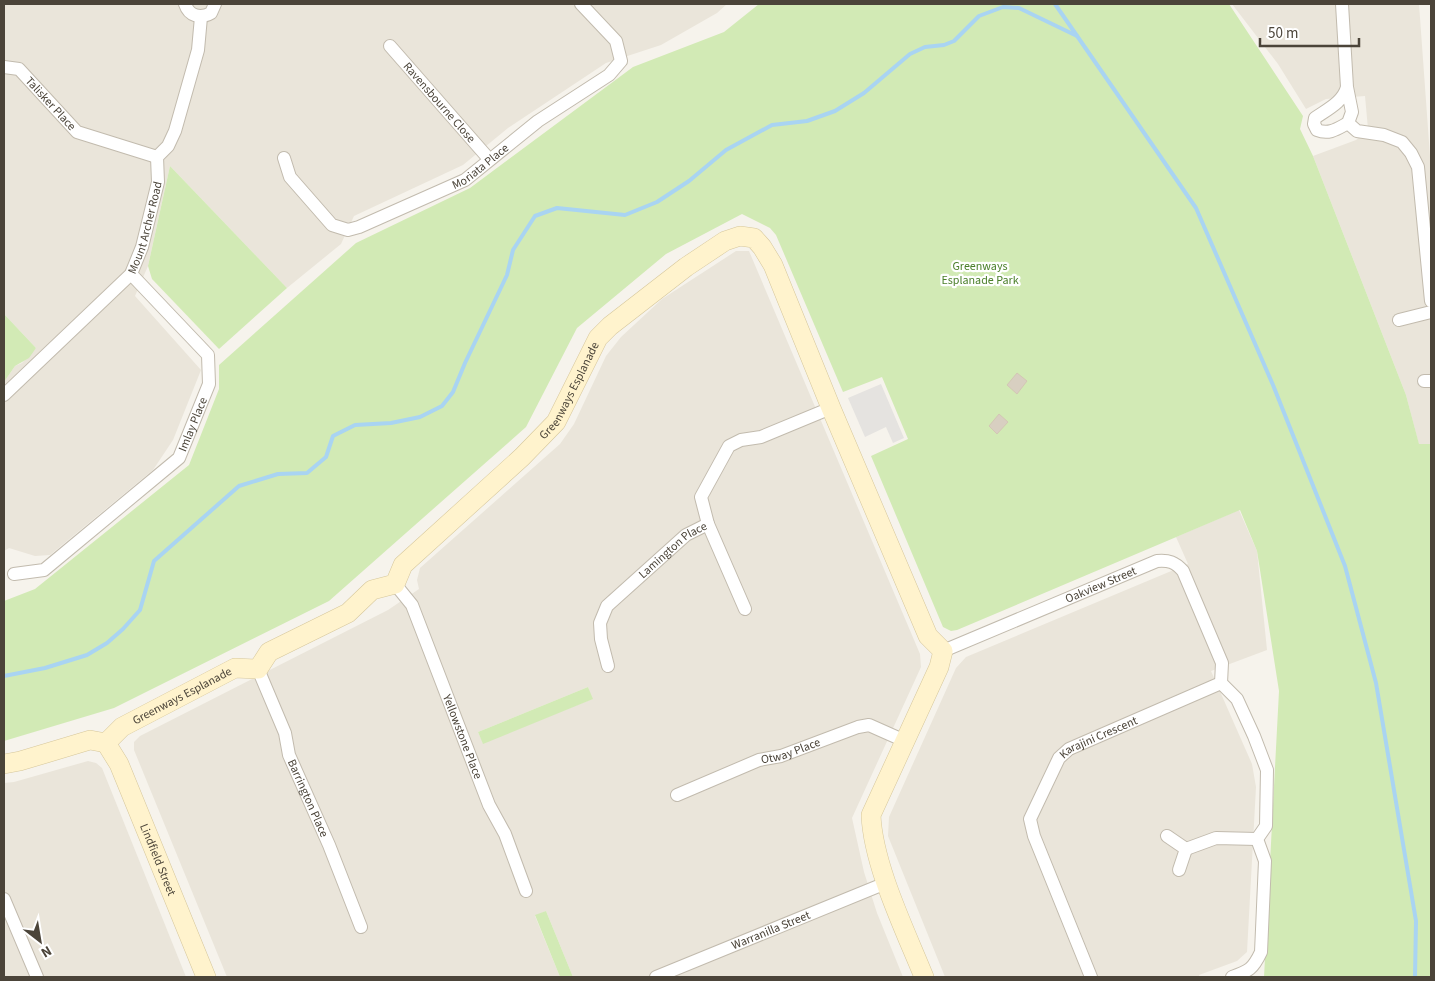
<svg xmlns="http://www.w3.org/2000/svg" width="1435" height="981" font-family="'Source Sans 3',sans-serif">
  <rect width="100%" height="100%" fill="#f6f3ec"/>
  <!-- residential -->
  <g fill="#eae5da" fill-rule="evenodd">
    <polygon points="4,4 727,4 717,13 661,45 606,63 508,128 463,165 354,216 341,244 287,288 170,166 148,266 135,296 201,370 173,440 153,470 50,555 35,556 9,548 4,551 4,382 15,366 22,363 36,348 4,314"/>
    <polygon points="1232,4 1419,4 1431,170 1431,444 1419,445 1406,395 1313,156 1356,140 1368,129 1365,96 1326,99 1306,109 1278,64"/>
    <path d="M736 251H749L920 654 921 667 852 818 864 872 877 913 903 977H573L546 911 535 916 560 977H227L134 750V742L140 736 388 610 419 589 417 580 420 568 560 444 574 424 606 356 621 337 662 299ZM588 687 592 699 483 743 478 732Z"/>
    <polygon points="1239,510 1257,551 1267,650 1211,671 1252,764 1256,787 1247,952 1237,961 1199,975 1200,977 945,977 888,836 889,817 956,668 966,657 1188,564 1176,537"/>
    <polygon points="88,761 96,763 102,768 186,977 4,977 4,783 14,782"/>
  </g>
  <!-- green -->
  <g fill="#d2eab5">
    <polygon points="759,4 1229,4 1303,116 1300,129 1313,156 1406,395 1419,444 1431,444 1431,977 1264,977 1279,691 1257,551 1240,510 957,630 951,631 943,627 871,456 908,439 882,377 843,392 776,235 770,228 742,214 666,254 577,328 526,427 329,601 114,708 4,741 4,601 35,589 189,465 219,389 219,365 356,243 470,188 633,67 724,32"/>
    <polygon points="170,166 287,288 219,349 152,279 148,266"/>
    <polygon points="4,314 36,348 29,358 15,366 4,382"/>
    <polygon points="588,687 593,699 483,744 478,732"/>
    <polygon points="546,911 573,977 560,977 535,915"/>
  </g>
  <!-- parking -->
  <polygon fill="#e5e3e0" points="881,384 904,438 893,443 886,427 865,437 848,398"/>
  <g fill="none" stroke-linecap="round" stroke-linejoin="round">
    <!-- stream -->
    <g stroke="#a9d4f2" stroke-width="4">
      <polyline points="1055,4 1196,208 1273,385 1345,566 1376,683 1416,921 1415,977"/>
      <polyline points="4,676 45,668 87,655 107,643 123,629 140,610 154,561 239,486 278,474 307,473 326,457 333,436 355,425 391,423 420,417 442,406 453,392 465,363 507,275 513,250 535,216 557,208 625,215 657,202 689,181 726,150 772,125 807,121 835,111 864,93 910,54 925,47 944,45 954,41 979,16 1003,7 1019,8 1077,36"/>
    </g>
  </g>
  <!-- building -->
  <g fill="#d8cfc1" stroke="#d3c7b4">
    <polygon points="1017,373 1027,381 1017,394 1007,385"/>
    <polygon points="999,414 1008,422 997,434 989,426"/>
  </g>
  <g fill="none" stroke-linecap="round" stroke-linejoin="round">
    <defs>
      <g id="street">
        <path d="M185 4C189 16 200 19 211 13L215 4"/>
        <path d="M1342 4 1347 87 1352 112 1348 123C1337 129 1329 135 1317 130L1314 124 1315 118C1328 109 1343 102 1347 87"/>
        <path id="s1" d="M390 46 489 159"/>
        <path id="s2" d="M4 67 19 69 77 132 157 157"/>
        <polyline points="1348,123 1357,131 1384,135 1402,142 1411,153 1418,167 1431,301"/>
        <path id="s3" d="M284 158 290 177 332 225 348 230 359 227 465 180 538 121 609 75 621 61 616 41 581 4"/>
        <polyline points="1399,320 1431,312"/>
        <polyline points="1424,381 1431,381"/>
        <path id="s4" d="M4 395 131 274 142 247 158 182 157 157 168 146 175 131 198 50 201 17"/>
        <path id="s5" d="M14 574 44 570 179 458 209 384 208 355 131 274"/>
        <path id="s6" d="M395 584 412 605 489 805 505 834 526 891"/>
        <polyline points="745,609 708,524 701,497 729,446 741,440 761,437 831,408"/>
        <path id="s7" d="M943 651 1157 561C1169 560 1175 562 1183 571L1222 663 1221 683 1237 699 1254 736 1267 770 1266 826 1257 839 1265 861 1261 952C1253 969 1249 971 1232 977"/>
        <path id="s8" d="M608 666 601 639 600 623 607 606 686 535 708 524"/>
        <path id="s9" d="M258 669 285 733 289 755 329 845 361 927"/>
        <path id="s10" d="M677 795 759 760 781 756 858 727 869 725 905 741"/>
        <polyline points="1167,836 1186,849 1179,870"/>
        <polyline points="1186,849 1216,838 1257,839"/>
        <polyline points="4,899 37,977"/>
        <path id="s11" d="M656 977 886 883"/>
        <path id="s12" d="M1091 977 1034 836 1030 819 1059 758 1069 749 1221 683"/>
      </g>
      <g id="secondary">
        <path id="s13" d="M106 743 119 764 206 977"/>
        <path id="s14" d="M4 764 20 761 90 740 106 743 122 727 235 668 258 669 269 652 348 613 372 590 395 584 403 565 522 457 556 422 598 338 610 326 686 267 725 241 740 236 754 238 762 247 773 265 831 408 928 636 943 651 939 667 871 815C873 865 905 930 924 977"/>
      </g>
    </defs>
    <!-- street casing -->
    <use href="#street" stroke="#c2bbae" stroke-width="14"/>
    <!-- secondary casing -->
    <use href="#secondary" stroke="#d6c79b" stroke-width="20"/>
    <!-- street -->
    <use href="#street" stroke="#fff" stroke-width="12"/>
    <!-- secondary -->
    <use href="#secondary" stroke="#fff3cd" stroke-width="19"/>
  </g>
  <g text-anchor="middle" stroke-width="4.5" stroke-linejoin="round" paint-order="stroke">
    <!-- street labels -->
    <g font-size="12" fill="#4b4439" stroke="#fff">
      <text dy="4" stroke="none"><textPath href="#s1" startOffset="75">Ravensbourne Close</textPath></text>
      <text dy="4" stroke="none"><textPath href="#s2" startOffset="62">Talisker Place</textPath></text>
      <text dy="4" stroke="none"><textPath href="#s3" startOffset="248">Moriata Place</textPath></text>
      <text dy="4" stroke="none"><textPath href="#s4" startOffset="224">Mount Archer Road</textPath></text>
      <text dy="4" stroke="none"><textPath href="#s14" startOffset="708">Greenways Esplanade</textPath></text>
      <text dy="4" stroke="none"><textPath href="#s5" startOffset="242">Imlay Place</textPath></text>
      <text dy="4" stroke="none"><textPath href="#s8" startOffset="149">Lamington Place</textPath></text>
      <text dy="4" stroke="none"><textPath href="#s7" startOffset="171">Oakview Street</textPath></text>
      <text dy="4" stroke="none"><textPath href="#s14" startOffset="196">Greenways Esplanade</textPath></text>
      <text dy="4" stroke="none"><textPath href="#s6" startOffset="168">Yellowstone Place</textPath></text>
      <text dy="4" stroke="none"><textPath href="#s12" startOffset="282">Karajini Crescent</textPath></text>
      <text dy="4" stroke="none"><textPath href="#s10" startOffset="122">Otway Place</textPath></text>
      <text dy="4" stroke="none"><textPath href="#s9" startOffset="139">Barrington Place</textPath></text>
      <text dy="4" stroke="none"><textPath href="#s13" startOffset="128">Lindfield Street</textPath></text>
      <text dy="4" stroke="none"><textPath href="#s11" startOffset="124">Warranilla Street</textPath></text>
    </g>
    <!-- park labels -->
    <g font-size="12" fill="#4a7f2a" stroke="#fff">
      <text x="980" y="270">Greenways<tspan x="980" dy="14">Esplanade Park</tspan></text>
    </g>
  </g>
  <!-- border -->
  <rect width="1435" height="981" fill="none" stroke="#4b4439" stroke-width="10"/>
  <!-- north arrow -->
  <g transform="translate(40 941) rotate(149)" stroke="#ffffff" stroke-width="4" paint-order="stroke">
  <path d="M0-4L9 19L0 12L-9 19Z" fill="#4b4439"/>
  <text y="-8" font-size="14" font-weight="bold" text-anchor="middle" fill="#4b4439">N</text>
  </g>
  <!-- scale -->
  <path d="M1260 38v8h99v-8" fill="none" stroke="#4b4439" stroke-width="2.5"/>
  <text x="1268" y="38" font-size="15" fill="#4b4439" stroke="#ffffff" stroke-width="4" paint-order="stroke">50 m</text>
</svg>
